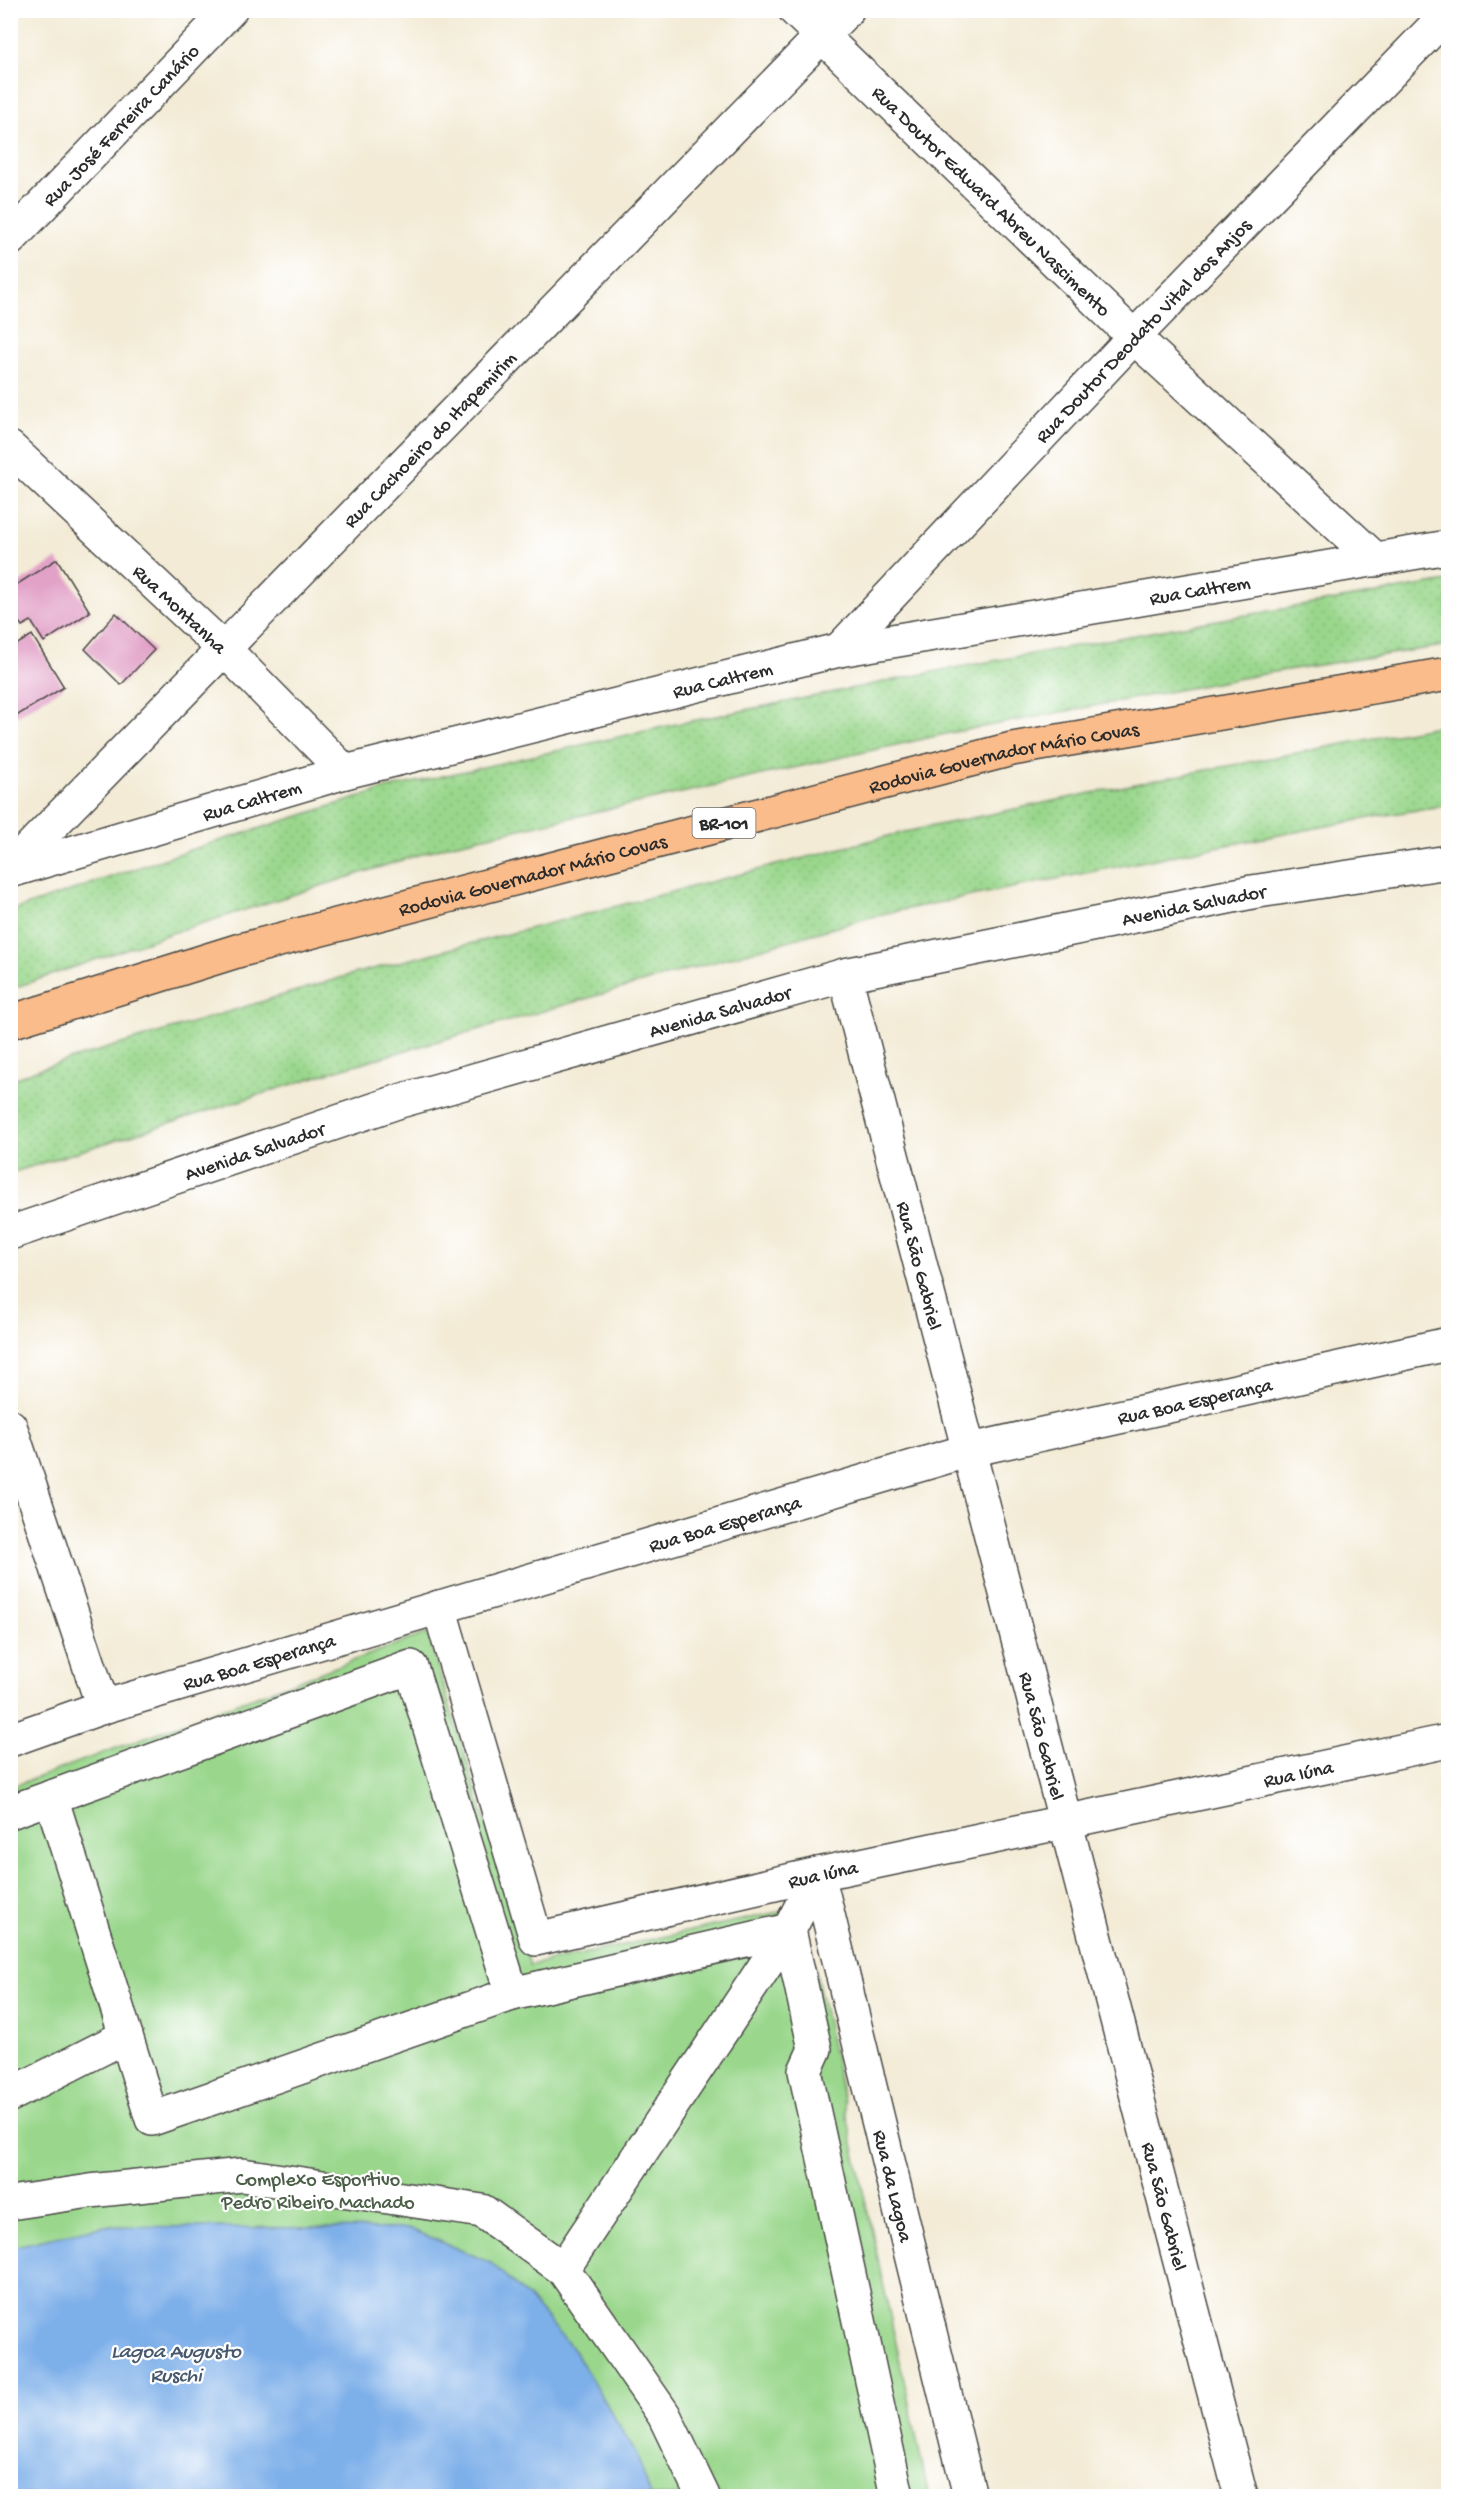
<svg xmlns="http://www.w3.org/2000/svg" width="1459" height="2507" font-family="'Gochi Hand',sans-serif">
  <defs>
    <pattern id="grass-dots" width="8" height="8" patternUnits="userSpaceOnUse" patternTransform="scale(1.5)"><rect width="8" height="8" fill="#9ad78c"/><path d="M2 2h.1M6 6h.1" fill="none" stroke="#85b979" stroke-width="1.8" stroke-linecap="round"/></pattern>
  </defs>
  <rect width="100%" height="100%" fill="#fff"/>
  <filter id="ink" filterUnits="userSpaceOnUse"><feTurbulence type="fractalNoise" baseFrequency=".0167" numOctaves="2"/><feDisplacementMap in="SourceGraphic" scale="12" xChannelSelector="R" yChannelSelector="G"/><feConvolveMatrix kernelMatrix="1 2 1 2 8 2 1 2 1" color-interpolation-filters="sRGB"/></filter>
  <filter id="wash" filterUnits="userSpaceOnUse"><feTurbulence type="fractalNoise" baseFrequency=".008" numOctaves="4" result="noise"/><feDisplacementMap in="SourceGraphic" scale="24" xChannelSelector="R" yChannelSelector="G"/><feGaussianBlur stdDeviation="1.35" result="paint"/><feColorMatrix in="noise" values="0 0 0 0 0 0 0 0 0 0 0 0 0 0 0 0 0 1.4 0 .05"/><feComposite in="paint" operator="in"/></filter>
  <g filter="url(#wash)">
    <rect width="100%" height="100%" fill="#f3ebd6"/>
    <!-- grass -->
    <g fill="url(#grass-dots)" stroke="#62815c" stroke-width="1.5">
      <polygon points="1448,581 1448,645 1274,672 950,733 453,844 172,933 11,989 11,911 190,850 389,788 672,725 938,671 1217,620"/>
      <polygon points="1448,724 1448,805 1380,816 1185,853 882,914 344,1068 11,1173 11,1080 39,1069 353,974 900,833 1154,780"/>
    </g>
    <!-- park -->
    <polygon fill="#9ad78c" stroke="#62815c" stroke-width="1.5" points="427,1633 530,1965 802,1907 929,2496 11,2496 11,1787"/>
    <!-- water -->
    <polygon fill="#7dafe9" stroke="#546d8a" stroke-width="1.5" points="105,2226 411,2229 491,2263 528,2297 574,2350 637,2455 651,2496 11,2496 11,2247"/>
    <g id="blocks">
      <!-- building -->
      <g fill="#e2a2c8">
        <polygon points="57,559 90,612 44,642 31,621 22,626 10,609 10,599 16,596 11,588"/>
        <polygon points="116,613 154,650 121,685 85,649"/>
        <polygon points="32,635 64,687 13,718 10,713 10,642 13,647"/>
      </g>
    </g>
  </g>
  <g filter="url(#ink)">
    <use href="#blocks" fill-opacity="0" stroke="#494845" stroke-width="1.5"/>
    <g fill="none" stroke-linecap="round" stroke-linejoin="round">
      <defs>
        <g id="minor">
          <path id="s1" d="M795 10 1134 337 1376 560"/>
          <path id="s2" d="M10 239 230 10"/>
          <path id="s3" d="M10 448 224 649 345 772"/>
          <path id="s4" d="M839 650 1134 337 1448 13"/>
          <path id="s5" d="M10 868 847 10"/>
          <path id="s6" d="M10 871 345 772 839 650 1448 547"/>
          <path id="s7" d="M845 975 1241 2496"/>
          <path id="s8" d="M10 1233 400 1101 845 975 1252 892 1448 862"/>
          <polyline points="10,1426 103,1707"/>
          <path id="s9" d="M439 1607 536 1939 818 1874 1448 1741"/>
          <path id="s10" d="M10 1740 103 1707 970 1450 1448 1344"/>
          <polyline points="51,1797 152,2119 512,1994"/>
          <polyline points="10,1812 411,1667 512,1994 789,1930 815,2049 805,2071 897,2496"/>
          <path id="s11" d="M818 1874 970 2496"/>
          <polyline points="10,2095 126,2036"/>
          <polyline points="10,2203 90,2191 242,2175 482,2211 563,2269 664,2415 703,2496"/>
          <polyline points="563,2269 789,1930 818,1874"/>
        </g>
        <g id="highway">
          <path id="s12" d="M10 1022 237 951 1012 749 1448 674"/>
        </g>
      </defs>
      <!-- minor casing -->
      <use href="#minor" stroke="#494845" stroke-width="36"/>
      <!-- highway casing -->
      <use href="#highway" stroke="#494845" stroke-width="36"/>
      <!-- minor -->
      <use href="#minor" stroke="#fff" stroke-width="33"/>
      <!-- highway -->
      <use href="#highway" stroke="#f9bc8a" stroke-width="33"/>
    </g>
  </g>
  <g text-anchor="middle" stroke-width="4.5" stroke-linejoin="round" paint-order="stroke">
    <!-- shield labels -->
    <rect fill="#fff" stroke="#6b6b6b" stroke-width="1.5" x="692.5" y="808" width="63" height="30" rx="4.5"/>
    <g font-size="18" font-weight="bold" fill="#2b2b2b">
      <text x="724" y="829">BR-101</text>
    </g>
    <!-- street labels -->
    <g font-size="20" fill="#2b2b2b" stroke="#fff">
      <text dy="7" stroke="none"><textPath href="#s2" startOffset="159">Rua José Ferreira Canário</textPath></text>
      <text dy="7" stroke="none"><textPath href="#s1" startOffset="274">Rua Doutor Edward Abreu Nascimento</textPath></text>
      <text dy="7" stroke="none"><textPath href="#s4" startOffset="441">Rua Doutor Deodato Vital dos Anjos</textPath></text>
      <text dy="7" stroke="none"><textPath href="#s5" startOffset="600">Rua Cachoeiro do Itapemirim</textPath></text>
      <text dy="7" stroke="none"><textPath href="#s6" startOffset="1224">Rua Caltrem</textPath></text>
      <text dy="7" stroke="none"><textPath href="#s3" startOffset="234">Rua Montanha</textPath></text>
      <text dy="7" stroke="none"><textPath href="#s6" startOffset="738">Rua Caltrem</textPath></text>
      <text dy="7" stroke="none"><textPath href="#s12" startOffset="1029">Rodovia Governador Mário Covas</textPath></text>
      <text dy="7" stroke="none"><textPath href="#s6" startOffset="252">Rua Caltrem</textPath></text>
      <text dy="7" stroke="none"><textPath href="#s12" startOffset="543">Rodovia Governador Mário Covas</textPath></text>
      <text dy="7" stroke="none"><textPath href="#s8" startOffset="1230">Avenida Salvador</textPath></text>
      <text dy="7" stroke="none"><textPath href="#s8" startOffset="744">Avenida Salvador</textPath></text>
      <text dy="7" stroke="none"><textPath href="#s8" startOffset="258">Avenida Salvador</textPath></text>
      <text dy="7" stroke="none"><textPath href="#s7" startOffset="300">Rua São Gabriel</textPath></text>
      <text dy="7" stroke="none"><textPath href="#s10" startOffset="1233">Rua Boa Esperança</textPath></text>
      <text dy="7" stroke="none"><textPath href="#s10" startOffset="747">Rua Boa Esperança</textPath></text>
      <text dy="7" stroke="none"><textPath href="#s10" startOffset="261">Rua Boa Esperança</textPath></text>
      <text dy="7" stroke="none"><textPath href="#s7" startOffset="786">Rua São Gabriel</textPath></text>
      <text dy="7" stroke="none"><textPath href="#s9" startOffset="1126">Rua Iúna</textPath></text>
      <text dy="7" stroke="none"><textPath href="#s9" startOffset="640">Rua Iúna</textPath></text>
      <text dy="7" stroke="none"><textPath href="#s11" startOffset="321">Rua da Lagoa</textPath></text>
      <text dy="7" stroke="none"><textPath href="#s7" startOffset="1272">Rua São Gabriel</textPath></text>
    </g>
    <!-- park labels -->
    <g font-size="20" fill="#4c5f48" stroke="#fff">
      <text x="318" y="2185">Complexo Esportivo<tspan x="318" dy="23">Pedro Ribeiro Machado</tspan></text>
    </g>
    <!-- water labels -->
    <g font-size="21" font-style="italic" fill="#48596e" stroke="#fff">
      <text x="176" y="2357">Lagoa Augusto<tspan x="176" dy="24">Ruschi</tspan></text>
    </g>
  </g>
  <!-- margin -->
  <rect width="1459" height="2507" fill="none" stroke="#fff" stroke-width="36"/>
</svg>
